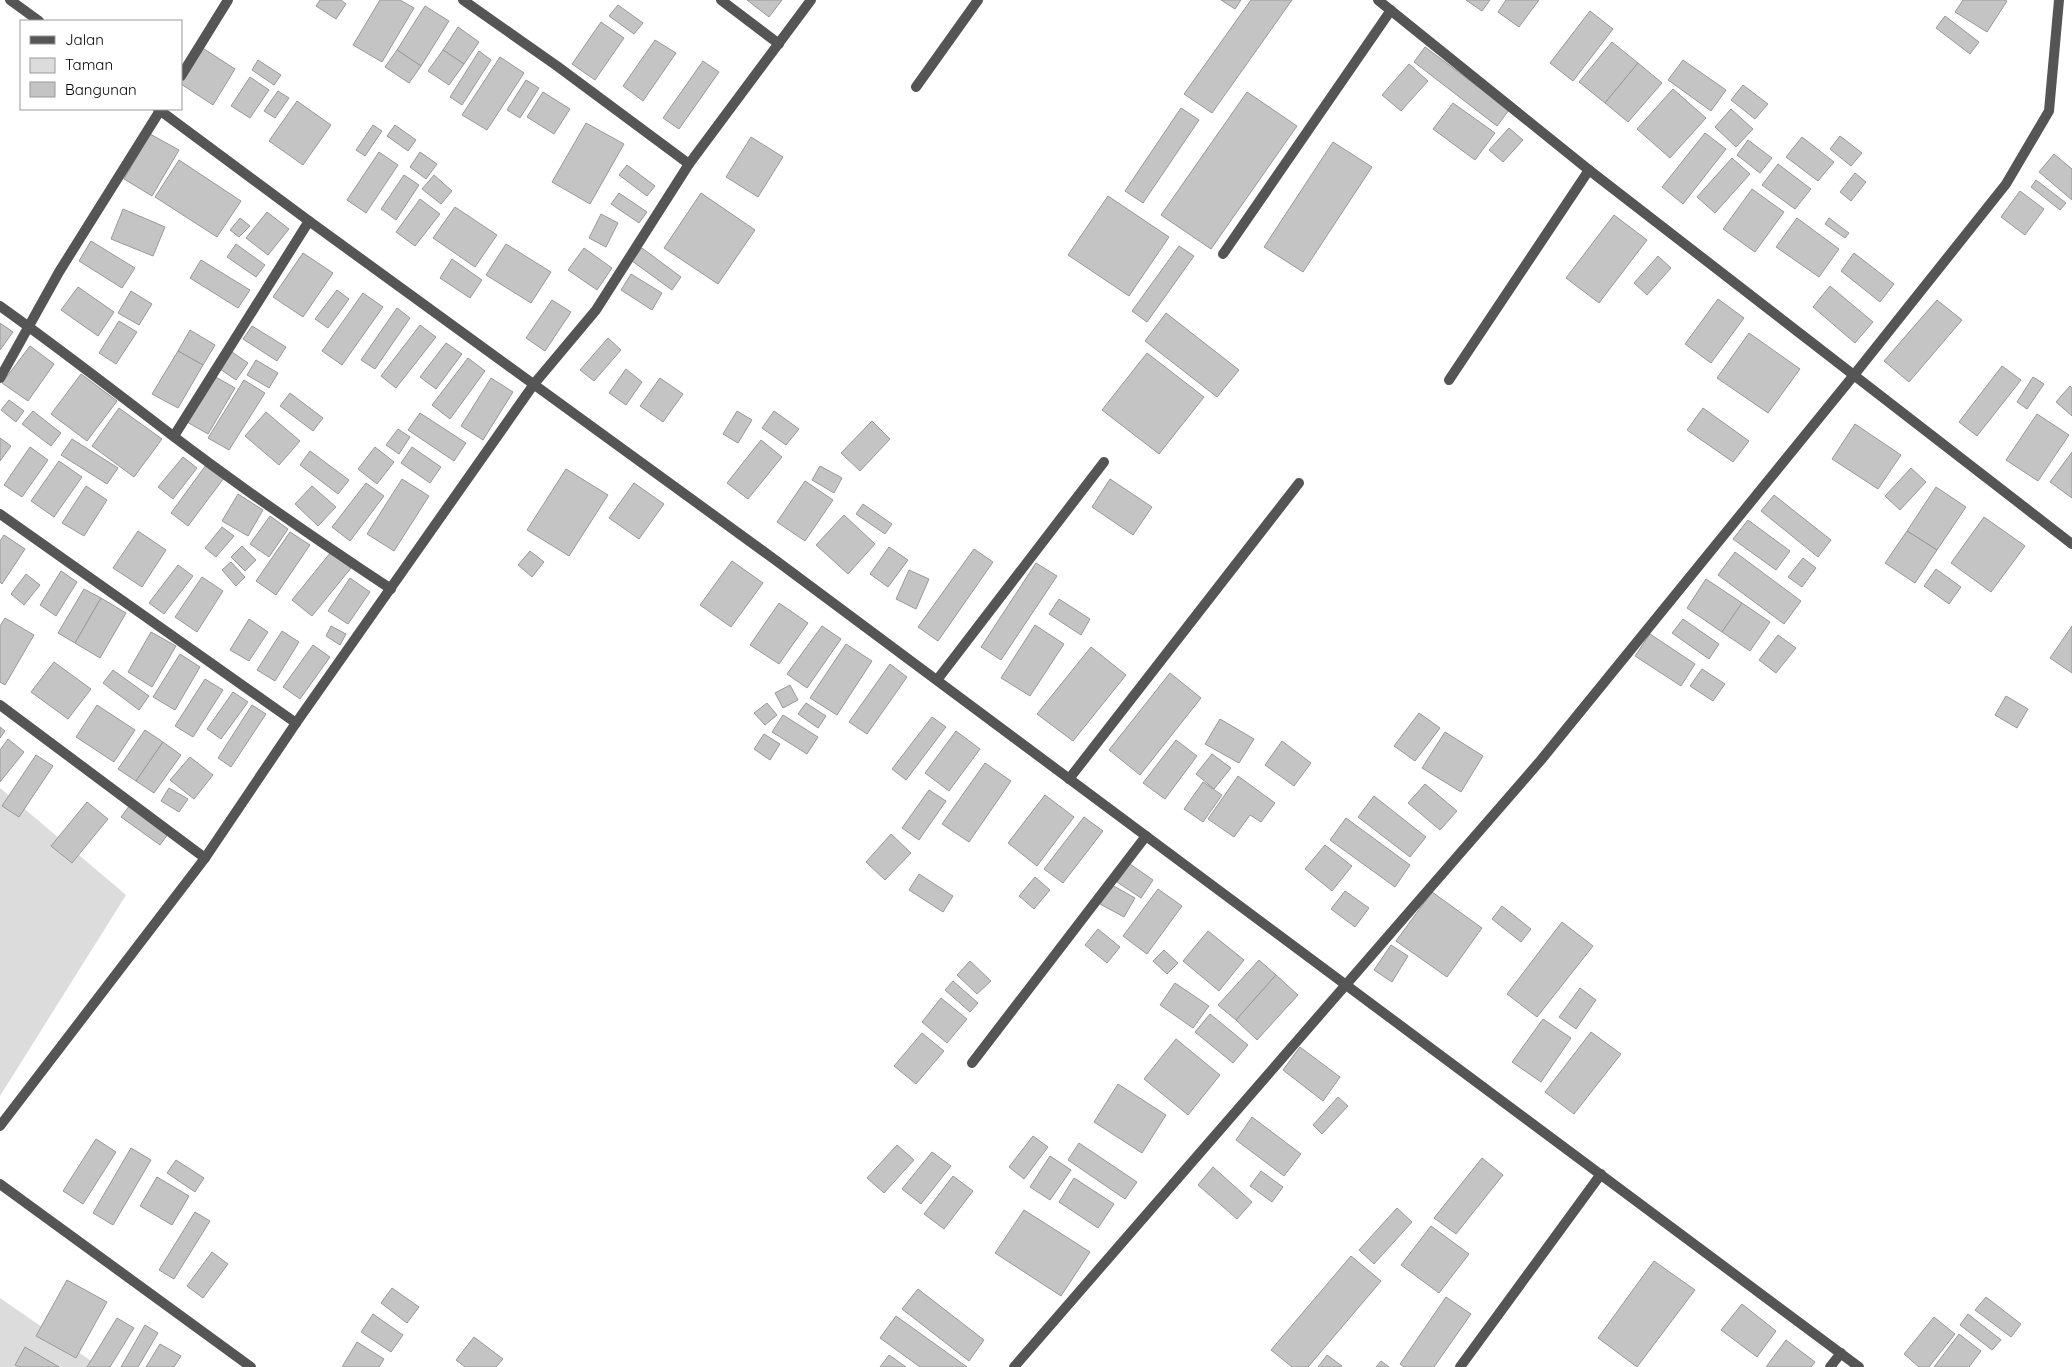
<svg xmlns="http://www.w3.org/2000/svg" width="2072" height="1367" font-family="Quicksand,sans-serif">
  <rect width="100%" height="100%" fill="#fff"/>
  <!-- green -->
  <g fill="#dcdcdc">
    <polygon points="0,788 126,895 0,1096"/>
    <polygon points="0,1298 100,1367 0,1367"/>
  </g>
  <!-- building -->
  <g fill="#c4c4c4" stroke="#999">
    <polygon points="320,0 341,0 346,4 336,19 316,6"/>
    <polygon points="380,0 400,0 414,8 382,62 353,45"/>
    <polygon points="747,0 782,0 769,17"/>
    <polygon points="1221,0 1241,0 1235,9"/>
    <polygon points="1251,0 1292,0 1212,113 1184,94"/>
    <polygon points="1466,0 1490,0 1482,11"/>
    <polygon points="1506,0 1539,0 1519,27 1498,12"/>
    <polygon points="1963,0 2005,0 2007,1 1987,32 1955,12"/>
    <polygon points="618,5 643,23 634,34 609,16"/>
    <polygon points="425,6 449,21 421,66 397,50"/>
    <polygon points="1590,11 1613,29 1573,81 1550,63"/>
    <polygon points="1945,16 1979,42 1970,54 1936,28"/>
    <polygon points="601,22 624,38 595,80 572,64"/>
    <polygon points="458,27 479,42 464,64 443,50"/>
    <polygon points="655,40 676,53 643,101 623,86"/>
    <polygon points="1612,42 1638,63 1605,103 1579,82"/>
    <polygon points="201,47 235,69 213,105 181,84 181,77"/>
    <polygon points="1425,47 1509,110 1497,126 1414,62"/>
    <polygon points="397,50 421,66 409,83 385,67"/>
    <polygon points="443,50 464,64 449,85 428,71"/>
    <polygon points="479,51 491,60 462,105 450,97"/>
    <polygon points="500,57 524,73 487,130 462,115"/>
    <polygon points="258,60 281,75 274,85 252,70"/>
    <polygon points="1683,60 1726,90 1711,111 1668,80"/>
    <polygon points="703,61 719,72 679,129 663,118"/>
    <polygon points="1638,63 1662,83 1628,122 1605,103"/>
    <polygon points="1409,64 1428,81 1401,111 1382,95"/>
    <polygon points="250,77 269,90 250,118 231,106"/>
    <polygon points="526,80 539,88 520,118 507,110"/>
    <polygon points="1743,85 1768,104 1755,119 1731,100"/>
    <polygon points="1673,89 1706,118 1670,158 1637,129"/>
    <polygon points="278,91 289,98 275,118 264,111"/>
    <polygon points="543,92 570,109 554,134 527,117"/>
    <polygon points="1247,92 1297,126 1211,249 1161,215"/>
    <polygon points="297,101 331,125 303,165 269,141"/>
    <polygon points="1453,103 1495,133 1475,160 1433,129"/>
    <polygon points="1181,108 1199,120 1143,203 1125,191"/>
    <polygon points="1731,109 1753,129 1736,147 1715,127"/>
    <polygon points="586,123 624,144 590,204 552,182"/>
    <polygon points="373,125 382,131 365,156 356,150"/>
    <polygon points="395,125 416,140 408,151 387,136"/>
    <polygon points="1509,128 1523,140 1503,162 1489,150"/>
    <polygon points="1705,133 1726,149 1683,204 1662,187"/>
    <polygon points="150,134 179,150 152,196 124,179"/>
    <polygon points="1840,136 1862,153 1851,166 1830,149"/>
    <polygon points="751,137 783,157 758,197 726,177"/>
    <polygon points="1802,137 1834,162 1818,181 1786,157"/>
    <polygon points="1748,140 1772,158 1760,173 1737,155"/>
    <polygon points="1333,142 1372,167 1303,272 1264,247"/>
    <polygon points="379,152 398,165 366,213 347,200"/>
    <polygon points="420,152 437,164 426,179 410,167"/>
    <polygon points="2054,154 2072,169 2072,200 2039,172"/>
    <polygon points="1732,158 1750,174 1715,213 1697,197"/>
    <polygon points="179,160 241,201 217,237 155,197"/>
    <polygon points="1778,164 1811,189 1795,209 1762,185"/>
    <polygon points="627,165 655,186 647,196 619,175"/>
    <polygon points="1855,173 1866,182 1851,201 1840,192"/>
    <polygon points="404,175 419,185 396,220 381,209"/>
    <polygon points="434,175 452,191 441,204 422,189"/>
    <polygon points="2036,180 2066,203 2060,210 2031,187"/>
    <polygon points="1752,189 1784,212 1755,252 1723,229"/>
    <polygon points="2020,191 2044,209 2025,235 2001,217"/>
    <polygon points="619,193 647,212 639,223 611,204"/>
    <polygon points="701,193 755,230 718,284 664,248"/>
    <polygon points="1108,196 1169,237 1129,296 1068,255"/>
    <polygon points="420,199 440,214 415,246 396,232"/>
    <polygon points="455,207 497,235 475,267 433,238"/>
    <polygon points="123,209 165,227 153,256 111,239"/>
    <polygon points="267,212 289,229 268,255 246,238"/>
    <polygon points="601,214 618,223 606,247 589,238"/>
    <polygon points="1614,215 1647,240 1599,303 1566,278"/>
    <polygon points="240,218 250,226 239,237 230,230"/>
    <polygon points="1797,218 1839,249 1819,277 1776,247"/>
    <polygon points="1829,218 1849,233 1845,238 1825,224"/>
    <polygon points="91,241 135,268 122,288 79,261"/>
    <polygon points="236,244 265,265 256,277 227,257"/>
    <polygon points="506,244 551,272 531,303 486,275"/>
    <polygon points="1179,246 1194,256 1147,322 1132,311"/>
    <polygon points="584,248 612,268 597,290 568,270"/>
    <polygon points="642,248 681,277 672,290 632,261"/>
    <polygon points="303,253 333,273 303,317 273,297"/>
    <polygon points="1854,253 1894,284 1880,302 1841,271"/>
    <polygon points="1658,256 1671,268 1647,295 1634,283"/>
    <polygon points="452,259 482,280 470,298 440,278"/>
    <polygon points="201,260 250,290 238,308 190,278"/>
    <polygon points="631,274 662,293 652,310 621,290"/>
    <polygon points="1830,286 1873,322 1855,343 1813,307"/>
    <polygon points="78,287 114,312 98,336 61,310"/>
    <polygon points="337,290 349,299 328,328 315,319"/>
    <polygon points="131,291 152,304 139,325 118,313"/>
    <polygon points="363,293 383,307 342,365 322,351"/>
    <polygon points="1718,299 1744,318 1711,363 1685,344"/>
    <polygon points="552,300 571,312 545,351 526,338"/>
    <polygon points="1937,300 1962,320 1909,382 1884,361"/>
    <polygon points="397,308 410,318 375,369 361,360"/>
    <polygon points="1166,313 1239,370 1217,397 1145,341"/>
    <polygon points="119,321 137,332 116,364 99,353"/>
    <polygon points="0,323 13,332 0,350"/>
    <polygon points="420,325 436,337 396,388 381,376"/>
    <polygon points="252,326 286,347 277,361 243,339"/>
    <polygon points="190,330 215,345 203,365 178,351"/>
    <polygon points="1749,333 1800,369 1768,413 1717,378"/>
    <polygon points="608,338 621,350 594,381 580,370"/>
    <polygon points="446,343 462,354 436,389 420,377"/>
    <polygon points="30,346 54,364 28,401 2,383"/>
    <polygon points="178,351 203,365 178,408 152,394"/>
    <polygon points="232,352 248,363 236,380 220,369"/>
    <polygon points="1147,353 1204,397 1159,454 1102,410"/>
    <polygon points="468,358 485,371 450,419 432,405"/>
    <polygon points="256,360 278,373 269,388 247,375"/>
    <polygon points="2002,366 2021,380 1977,436 1959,422"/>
    <polygon points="626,369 642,382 626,405 609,393"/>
    <polygon points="81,374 117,401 87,441 51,414"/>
    <polygon points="214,376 235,388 208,434 187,422"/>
    <polygon points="2033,377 2044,384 2027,409 2017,402"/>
    <polygon points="491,378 513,392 483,440 461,426"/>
    <polygon points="660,378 683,394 663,422 640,406"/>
    <polygon points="244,380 265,393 229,450 208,438"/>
    <polygon points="2070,386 2072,388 2072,416 2056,402"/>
    <polygon points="290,393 323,418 313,431 280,406"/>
    <polygon points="9,400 24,411 16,422 1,410"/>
    <polygon points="119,408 162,439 134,477 92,446"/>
    <polygon points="1703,408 1749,441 1733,462 1687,430"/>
    <polygon points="33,411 61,433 51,446 22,424"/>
    <polygon points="737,411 752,420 738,443 723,434"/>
    <polygon points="774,411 799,429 786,445 762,428"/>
    <polygon points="266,412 300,441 279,465 245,436"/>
    <polygon points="420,413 466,443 454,461 408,430"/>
    <polygon points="2037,414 2069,435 2038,481 2006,460"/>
    <polygon points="872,421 890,439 860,471 841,453"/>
    <polygon points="1855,424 1901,455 1878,489 1832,459"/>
    <polygon points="398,429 410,437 399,454 386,445"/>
    <polygon points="0,438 11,446 0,461"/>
    <polygon points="72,439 118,468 107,484 61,455"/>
    <polygon points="761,440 782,457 748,499 727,483"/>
    <polygon points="30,447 48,460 22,497 4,485"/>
    <polygon points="375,447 394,462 377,484 358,469"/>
    <polygon points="412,447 441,467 430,483 401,463"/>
    <polygon points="310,451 349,480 338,494 300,465"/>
    <polygon points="2072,452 2072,498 2050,482"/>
    <polygon points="183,457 197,468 173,499 158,487"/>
    <polygon points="59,461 82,477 54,517 31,501"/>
    <polygon points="206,465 224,478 188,526 171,513"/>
    <polygon points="820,466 842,478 834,493 812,480"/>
    <polygon points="1911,468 1926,482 1900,510 1885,496"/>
    <polygon points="566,469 608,495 569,556 527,530"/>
    <polygon points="402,479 429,496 394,551 367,534"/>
    <polygon points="1110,479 1152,507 1133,535 1092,507"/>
    <polygon points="805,481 833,500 805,541 777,522"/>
    <polygon points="366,483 384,496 350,541 332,527"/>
    <polygon points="634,483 664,504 639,539 609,518"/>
    <polygon points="86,486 107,500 84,536 62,523"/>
    <polygon points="312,486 336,507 318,526 295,504"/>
    <polygon points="1936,487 1966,507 1937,550 1907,531"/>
    <polygon points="238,494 263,510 248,536 222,521"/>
    <polygon points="1774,495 1831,540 1818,557 1761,511"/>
    <polygon points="863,504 892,524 885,534 856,514"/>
    <polygon points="844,515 875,544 848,574 816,545"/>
    <polygon points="270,516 288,529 269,557 250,544"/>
    <polygon points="1984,517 2025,546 1991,592 1951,563"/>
    <polygon points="1748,520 1790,551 1776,570 1733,539"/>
    <polygon points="222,527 234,536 216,557 205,548"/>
    <polygon points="138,531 166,550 142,587 113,568"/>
    <polygon points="1907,531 1937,550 1915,583 1885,563"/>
    <polygon points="290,532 310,545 276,595 256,581"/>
    <polygon points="4,535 25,549 2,584 0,582 0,541"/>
    <polygon points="242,546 256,560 245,571 231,557"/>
    <polygon points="889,547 908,560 888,587 870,574"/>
    <polygon points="974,549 993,562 938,641 918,627"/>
    <polygon points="530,551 544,562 532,577 518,565"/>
    <polygon points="331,552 351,568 312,616 292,600"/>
    <polygon points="1735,552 1801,601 1784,624 1718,575"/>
    <polygon points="1803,558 1816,568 1802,587 1788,577"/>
    <polygon points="732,561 763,583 731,627 700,605"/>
    <polygon points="231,562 245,577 236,586 222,570"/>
    <polygon points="1036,563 1057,576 1001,660 981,647"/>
    <polygon points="178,565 193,576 164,614 149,603"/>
    <polygon points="1936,569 1961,587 1949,604 1924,586"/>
    <polygon points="909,570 929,579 916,609 896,599"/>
    <polygon points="61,571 77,582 56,616 40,605"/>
    <polygon points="26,574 40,585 24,605 11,594"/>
    <polygon points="202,577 223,591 197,632 175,617"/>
    <polygon points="350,578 370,592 348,624 328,611"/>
    <polygon points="1706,579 1742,603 1722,632 1687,608"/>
    <polygon points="84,589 101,598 75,643 58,633"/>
    <polygon points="101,598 126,613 100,658 75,643"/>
    <polygon points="1059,599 1090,619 1081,635 1049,614"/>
    <polygon points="779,603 808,623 779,664 750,645"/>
    <polygon points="1742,603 1770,622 1750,651 1722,632"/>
    <polygon points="5,618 34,635 5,685 0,682 0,626"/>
    <polygon points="249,619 268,632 249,661 230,650"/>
    <polygon points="1683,619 1719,644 1709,659 1672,633"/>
    <polygon points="1035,625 1064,644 1030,696 1001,678"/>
    <polygon points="331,626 346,634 340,645 326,636"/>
    <polygon points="822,626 841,639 807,688 787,674"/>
    <polygon points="2072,626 2072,673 2050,658"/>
    <polygon points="282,631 299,642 275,681 257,670"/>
    <polygon points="151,632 176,646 152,687 128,672"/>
    <polygon points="1650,634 1695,664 1681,686 1635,656"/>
    <polygon points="1778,635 1796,648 1776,673 1759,660"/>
    <polygon points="846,644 872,661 837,715 810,698"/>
    <polygon points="313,645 330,657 300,699 283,687"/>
    <polygon points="1091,647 1126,675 1073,741 1037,714"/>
    <polygon points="180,654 200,667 175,710 153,697"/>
    <polygon points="54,662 91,689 68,719 31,692"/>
    <polygon points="890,664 907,677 867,734 849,722"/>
    <polygon points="1702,669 1725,684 1713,701 1690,686"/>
    <polygon points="113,670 149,696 139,710 103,683"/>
    <polygon points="1170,673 1201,698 1140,775 1109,750"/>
    <polygon points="205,679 223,690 193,737 175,726"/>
    <polygon points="790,685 798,700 783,708 775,693"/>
    <polygon points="233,692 248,702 221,739 207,729"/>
    <polygon points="2006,696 2028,709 2017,728 1995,715"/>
    <polygon points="767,703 777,715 765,725 754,713"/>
    <polygon points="806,703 826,716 818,728 798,714"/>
    <polygon points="97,705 135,730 114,762 76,737"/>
    <polygon points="252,705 266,714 231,767 218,758"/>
    <polygon points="1419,713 1440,728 1415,761 1394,746"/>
    <polygon points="783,715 818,737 807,754 772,732"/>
    <polygon points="932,717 946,727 906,780 892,769"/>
    <polygon points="1220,719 1254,739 1239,763 1205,744"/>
    <polygon points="0,727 5,731 0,738"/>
    <polygon points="145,730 163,742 136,781 118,769"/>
    <polygon points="956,731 980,749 949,791 925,773"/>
    <polygon points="1445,732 1483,756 1461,792 1422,768"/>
    <polygon points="764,734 780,744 770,760 754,749"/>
    <polygon points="8,739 24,752 0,782 0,750"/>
    <polygon points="1176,740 1197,756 1165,799 1143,783"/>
    <polygon points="1282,741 1311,763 1294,786 1265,765"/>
    <polygon points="163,742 181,755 154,793 136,781"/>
    <polygon points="1212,754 1231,768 1214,789 1196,774"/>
    <polygon points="36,755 53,766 19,817 2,806"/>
    <polygon points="190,757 213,775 194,799 170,780"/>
    <polygon points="985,763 1011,781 969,842 942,824"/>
    <polygon points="1238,776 1275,803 1261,822 1250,815 1234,837 1208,819"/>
    <polygon points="1203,782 1222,795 1203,822 1184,809"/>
    <polygon points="1425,784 1457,811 1440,830 1408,803"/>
    <polygon points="169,788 188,799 179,812 161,801"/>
    <polygon points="929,790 946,801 919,840 902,828"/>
    <polygon points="1045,795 1074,817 1037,866 1008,843"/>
    <polygon points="1374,796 1426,837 1410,857 1358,817"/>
    <polygon points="87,802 108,819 72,863 51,846"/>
    <polygon points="130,805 168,834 160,845 121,817"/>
    <polygon points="1084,817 1103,831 1063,883 1044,869"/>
    <polygon points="1346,818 1410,865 1395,887 1330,840"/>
    <polygon points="891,834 911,853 885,880 866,862"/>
    <polygon points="1325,845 1352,866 1332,891 1305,869"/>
    <polygon points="1130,864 1153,880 1141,898 1117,882"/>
    <polygon points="919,874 953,896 943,912 909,890"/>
    <polygon points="1035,877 1050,890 1034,909 1019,896"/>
    <polygon points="1112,885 1135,898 1124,917 1100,904"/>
    <polygon points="1158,889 1182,906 1147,954 1123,936"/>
    <polygon points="1345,891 1369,908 1355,927 1331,909"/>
    <polygon points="1432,892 1482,928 1447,977 1396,941"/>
    <polygon points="1502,906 1531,929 1521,942 1492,919"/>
    <polygon points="1562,922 1593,946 1537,1017 1507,994"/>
    <polygon points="1098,929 1120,947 1107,963 1085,945"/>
    <polygon points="1208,931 1244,960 1219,991 1183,961"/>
    <polygon points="1391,945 1408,956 1392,982 1374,970"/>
    <polygon points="1164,950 1178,963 1167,974 1153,961"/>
    <polygon points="1259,960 1276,975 1236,1020 1218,1005"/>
    <polygon points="970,961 991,981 977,994 957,975"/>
    <polygon points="1276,975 1298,995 1257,1040 1236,1020"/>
    <polygon points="953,981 978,1003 970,1012 945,990"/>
    <polygon points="1175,983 1209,1006 1193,1028 1160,1005"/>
    <polygon points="1580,988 1596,1000 1576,1029 1559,1017"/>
    <polygon points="941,998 967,1019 947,1043 922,1022"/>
    <polygon points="1210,1014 1248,1045 1233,1063 1195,1032"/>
    <polygon points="1543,1019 1571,1038 1541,1082 1512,1062"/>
    <polygon points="1591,1032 1621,1054 1574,1114 1545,1092"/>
    <polygon points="922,1033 944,1051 916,1084 894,1066"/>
    <polygon points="1176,1039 1220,1075 1188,1115 1144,1079"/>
    <polygon points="1300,1047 1340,1077 1323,1101 1283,1070"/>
    <polygon points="1118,1084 1166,1115 1142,1153 1094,1122"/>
    <polygon points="1338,1097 1348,1106 1322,1134 1313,1125"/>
    <polygon points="1252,1117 1301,1154 1284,1176 1236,1140"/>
    <polygon points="1033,1136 1048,1147 1024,1179 1009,1167"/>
    <polygon points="96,1139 116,1152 83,1204 63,1191"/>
    <polygon points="1079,1143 1137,1182 1125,1199 1068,1160"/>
    <polygon points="897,1145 914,1160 884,1193 867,1178"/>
    <polygon points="131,1148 151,1160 113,1225 93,1213"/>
    <polygon points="932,1152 951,1166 921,1204 902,1189"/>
    <polygon points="1050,1156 1071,1170 1050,1200 1030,1187"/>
    <polygon points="1482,1158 1503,1175 1456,1234 1434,1218"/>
    <polygon points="176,1160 204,1178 195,1192 167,1173"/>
    <polygon points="1213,1167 1252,1202 1237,1219 1198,1185"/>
    <polygon points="1261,1171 1283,1187 1272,1202 1250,1186"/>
    <polygon points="953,1176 973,1191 944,1229 924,1214"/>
    <polygon points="157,1177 189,1196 172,1225 140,1206"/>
    <polygon points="1074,1178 1114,1204 1098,1228 1059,1202"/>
    <polygon points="1397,1208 1412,1222 1374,1264 1359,1250"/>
    <polygon points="1024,1210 1090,1252 1061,1296 995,1253"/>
    <polygon points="195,1212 210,1221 174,1279 159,1270"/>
    <polygon points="1431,1226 1469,1254 1439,1293 1401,1265"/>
    <polygon points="212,1252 228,1264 203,1298 187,1286"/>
    <polygon points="1351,1256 1381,1281 1308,1367 1292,1367 1271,1350"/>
    <polygon points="1654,1261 1695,1290 1637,1367 1598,1338"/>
    <polygon points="67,1280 107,1302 76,1358 36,1336"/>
    <polygon points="392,1288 419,1307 407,1323 381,1303"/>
    <polygon points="918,1289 984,1340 969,1361 902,1309"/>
    <polygon points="1446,1297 1471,1314 1434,1367 1404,1367 1400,1364"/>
    <polygon points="1986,1297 2021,1324 2011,1337 1975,1310"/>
    <polygon points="1742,1304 1776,1331 1757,1357 1721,1330"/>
    <polygon points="373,1314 403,1335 391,1352 361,1332"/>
    <polygon points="1968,1314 2001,1340 1992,1350 1960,1325"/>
    <polygon points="896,1316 967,1367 920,1367 880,1338"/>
    <polygon points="1934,1317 1955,1334 1929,1367 1919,1367 1904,1354"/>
    <polygon points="117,1318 134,1328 110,1367 87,1367"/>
    <polygon points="145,1325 158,1333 138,1367 121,1367"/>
    <polygon points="1959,1334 1981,1351 1969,1367 1934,1367"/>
    <polygon points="474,1337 503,1359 496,1367 465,1367 456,1360"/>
    <polygon points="1786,1340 1815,1362 1811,1367 1766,1367"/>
    <polygon points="357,1342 384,1359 379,1367 342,1367"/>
    <polygon points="160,1344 181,1356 174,1367 146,1367"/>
    <polygon points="25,1347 59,1367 19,1367 15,1365"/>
    <polygon points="889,1355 906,1367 880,1367"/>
    <polygon points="1327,1355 1342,1366 1341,1367 1318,1367"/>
    <polygon points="1381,1361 1389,1367 1376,1367"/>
  </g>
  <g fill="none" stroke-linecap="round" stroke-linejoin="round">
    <!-- lane -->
    <g stroke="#555" stroke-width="10">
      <polyline points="1223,254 1391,10"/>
      <polyline points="937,680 1104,462"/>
    </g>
    <!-- street -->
    <g stroke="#555" stroke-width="10">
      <polyline points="10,0 39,21"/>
      <polyline points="721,0 779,44"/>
      <polyline points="1378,0 1589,170 2072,544"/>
      <polyline points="181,76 228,0"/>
      <polyline points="916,87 978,0"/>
      <polyline points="158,109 309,221 774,559 1859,1367"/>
      <polyline points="689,164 811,0"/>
      <path d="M0 306C59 348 116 392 173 436 244 490 317 540 391 589"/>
      <polyline points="0,378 59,272 161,109"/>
      <polyline points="1449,380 1589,170"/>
      <polyline points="174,436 309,221"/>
      <polyline points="0,514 296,723"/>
      <polyline points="0,705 205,858"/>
      <polyline points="1069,779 1299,483"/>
      <polyline points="972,1063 1146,836"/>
      <polyline points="0,1126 205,858 296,723 534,384 596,310 689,164 557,66 463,0"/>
      <polyline points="0,1184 251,1367"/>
      <polyline points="1014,1367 1541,760 1854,375 2006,184 2049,111 2059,0"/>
      <polyline points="1460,1367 1601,1174"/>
      <polyline points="1830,1367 1841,1353"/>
    </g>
  </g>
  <!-- legend -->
  <rect x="20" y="20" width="162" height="90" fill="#ffffff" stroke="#999999"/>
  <rect x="30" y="36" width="25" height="8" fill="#555555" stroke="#999999"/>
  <text x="65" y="45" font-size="15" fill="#000000">Jalan</text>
  <rect x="30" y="58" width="25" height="15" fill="#dcdcdc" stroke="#999999"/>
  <text x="65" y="70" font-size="15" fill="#000000">Taman</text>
  <rect x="30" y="82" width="25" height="15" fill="#c4c4c4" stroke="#999999"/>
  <text x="65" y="95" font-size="15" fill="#000000">Bangunan</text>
</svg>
